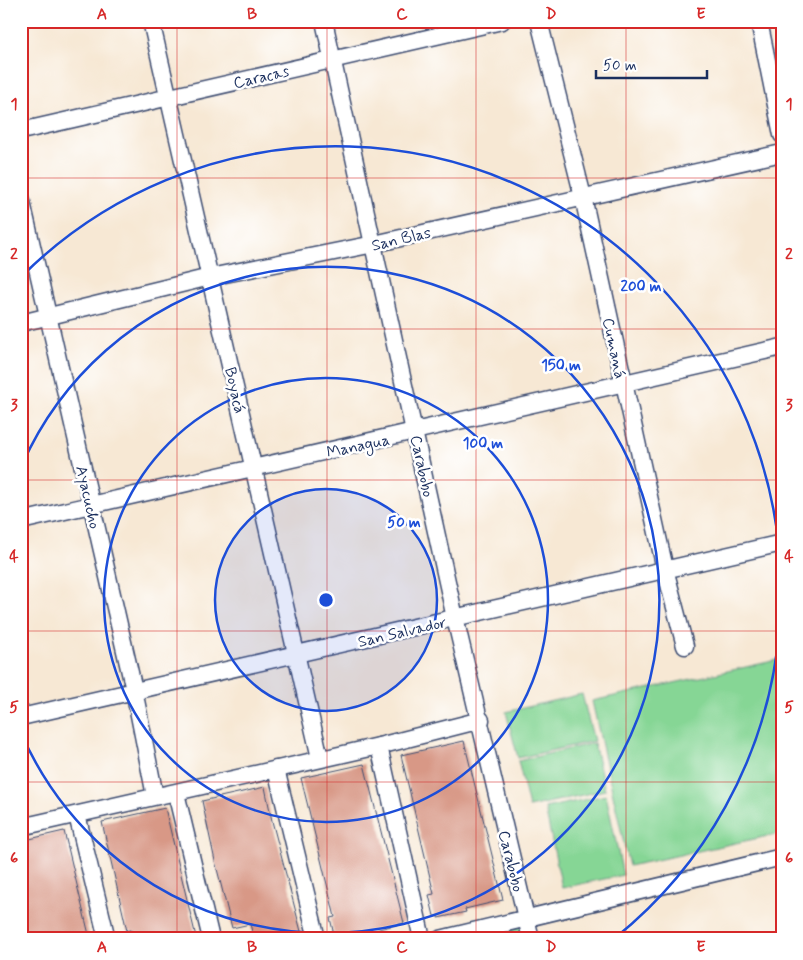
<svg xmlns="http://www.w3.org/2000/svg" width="803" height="960" font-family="Mynerve,sans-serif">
  <rect width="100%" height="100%" fill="#fff"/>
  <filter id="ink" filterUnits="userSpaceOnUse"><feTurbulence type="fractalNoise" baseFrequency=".02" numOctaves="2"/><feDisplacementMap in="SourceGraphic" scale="10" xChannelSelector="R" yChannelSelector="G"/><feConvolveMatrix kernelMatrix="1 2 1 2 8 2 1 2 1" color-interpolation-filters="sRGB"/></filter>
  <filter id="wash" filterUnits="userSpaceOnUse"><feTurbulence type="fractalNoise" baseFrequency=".0096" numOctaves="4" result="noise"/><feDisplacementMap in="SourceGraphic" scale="20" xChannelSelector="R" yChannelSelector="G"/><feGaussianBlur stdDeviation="1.12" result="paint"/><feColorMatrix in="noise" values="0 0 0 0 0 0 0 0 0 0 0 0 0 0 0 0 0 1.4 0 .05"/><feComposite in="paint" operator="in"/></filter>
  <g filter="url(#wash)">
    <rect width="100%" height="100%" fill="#f7e8d4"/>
    <!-- green -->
    <g fill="#86d695" stroke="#50827a">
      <polygon points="782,659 782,833 629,866 592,701"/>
      <polygon points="582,694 594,741 518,758 506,712"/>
      <polygon points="594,743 605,790 529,807 518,761"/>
      <polygon points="606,795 623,875 562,888 545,808"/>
      <polygon points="527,919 531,939 440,939"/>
    </g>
    <g id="blocks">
      <!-- building -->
      <g fill="#d89886">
        <polygon points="464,741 503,900 465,909 466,912 438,918 438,916 434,916 429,895 434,894 401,755"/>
        <polygon points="364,764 404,923 366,932 367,935 351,939 335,939 330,918 335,917 301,778"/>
        <polygon points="265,787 272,821 303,939 254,939 250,924 232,928 215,861 202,801"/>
        <polygon points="165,808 196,937 133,939 131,930 127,931 102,822"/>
        <polygon points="64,831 90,939 64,939 62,931 23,939 21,841"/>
      </g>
    </g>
  </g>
  <g filter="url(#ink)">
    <use href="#blocks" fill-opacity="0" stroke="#3c4b70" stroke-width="1"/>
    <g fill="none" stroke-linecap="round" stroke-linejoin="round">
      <defs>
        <g id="street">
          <polyline points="151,21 320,758"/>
          <polyline points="324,21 455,618 531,939"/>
          <polyline points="539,21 583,197 665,569 685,646"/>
          <polyline points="759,21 782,135"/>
          <polyline points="21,131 502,21"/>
          <polyline points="21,198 134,690 155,796"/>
          <polyline points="21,323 210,277 374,244 782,153"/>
          <polyline points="21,521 782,347"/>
          <polyline points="21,717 782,543"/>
          <polyline points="379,746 422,939"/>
          <polyline points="276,769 317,939"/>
          <polyline points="176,793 211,939"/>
          <polyline points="77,815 107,939"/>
          <polyline points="21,827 379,746 481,720"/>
          <polyline points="440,939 782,857"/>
        </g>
      </defs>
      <!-- street casing -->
      <use href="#street" stroke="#3c4b70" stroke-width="19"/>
      <!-- street -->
      <use href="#street" stroke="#fff" stroke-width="16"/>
    </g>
  </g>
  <!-- grid -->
  <path fill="none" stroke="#d62828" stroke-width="1" stroke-opacity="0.55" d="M177 21V939M327 21V939M476 21V939M626 21V939M21 178H782M21 329H782M21 480H782M21 631H782M21 782H782"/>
  <!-- distance rings -->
  <circle cx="326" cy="600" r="111" fill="#1d4ed8" fill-opacity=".12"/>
  <g fill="none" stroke="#1d4ed8" stroke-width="2.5">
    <circle cx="326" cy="600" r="111"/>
    <circle cx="326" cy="600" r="222"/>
    <path d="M22 465A333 333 0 1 1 22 735"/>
    <path d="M23 275A445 445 0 1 1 615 938"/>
  </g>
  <g text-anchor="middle" stroke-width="5" stroke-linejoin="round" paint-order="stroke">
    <!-- street labels -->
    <g font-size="16" fill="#1b2f5e" stroke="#fff">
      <text transform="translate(261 76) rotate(-13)" y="6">Caracas</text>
      <text transform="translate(401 238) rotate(-13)" y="6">San Blas</text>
      <text transform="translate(615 348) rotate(78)" y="6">Cumaná</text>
      <text transform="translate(236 390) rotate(77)" y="6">Boyacá</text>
      <text transform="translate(358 445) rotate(-12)" y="6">Managua</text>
      <text transform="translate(423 466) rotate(78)" y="6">Carabobo</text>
      <text transform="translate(89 497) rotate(77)" y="6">Ayacucho</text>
      <text transform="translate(402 631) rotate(-13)" y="6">San Salvador</text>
      <text transform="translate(512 861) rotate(76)" y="6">Carabobo</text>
    </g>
  </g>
  <circle cx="326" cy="600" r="8" fill="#1d4ed8" stroke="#fff" stroke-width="2.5"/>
  <g font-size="15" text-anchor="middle" font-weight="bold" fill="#1d4ed8" stroke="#fff" stroke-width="5" stroke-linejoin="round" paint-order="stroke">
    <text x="641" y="291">200 m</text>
    <text x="561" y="370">150 m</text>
    <text x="483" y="448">100 m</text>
    <text x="404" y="527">50 m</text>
  </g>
  <!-- margin -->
  <rect width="803" height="960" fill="none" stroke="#fff" stroke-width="55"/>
  <!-- scale -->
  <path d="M596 70v8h111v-8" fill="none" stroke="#1b2f5e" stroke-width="2.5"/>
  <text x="603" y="70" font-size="15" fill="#1b2f5e" stroke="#ffffff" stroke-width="4" paint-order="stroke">50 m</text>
  <rect x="28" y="28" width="748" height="904" fill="none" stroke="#d62828" stroke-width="2"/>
  <g font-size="16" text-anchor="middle" font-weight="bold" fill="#d62828">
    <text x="102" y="19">A</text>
    <text x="252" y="19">B</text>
    <text x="402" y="19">C</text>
    <text x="551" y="19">D</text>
    <text x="701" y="19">E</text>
    <text x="14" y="109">1</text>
    <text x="789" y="109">1</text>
    <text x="14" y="259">2</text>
    <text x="789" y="259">2</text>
    <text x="14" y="410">3</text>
    <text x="789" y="410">3</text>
    <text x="14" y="561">4</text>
    <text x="789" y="561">4</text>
    <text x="14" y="712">5</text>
    <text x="789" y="712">5</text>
    <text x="14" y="863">6</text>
    <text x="789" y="863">6</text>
    <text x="102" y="952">A</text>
    <text x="252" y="952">B</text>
    <text x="402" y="952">C</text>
    <text x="551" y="952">D</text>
    <text x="701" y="952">E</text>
  </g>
</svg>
